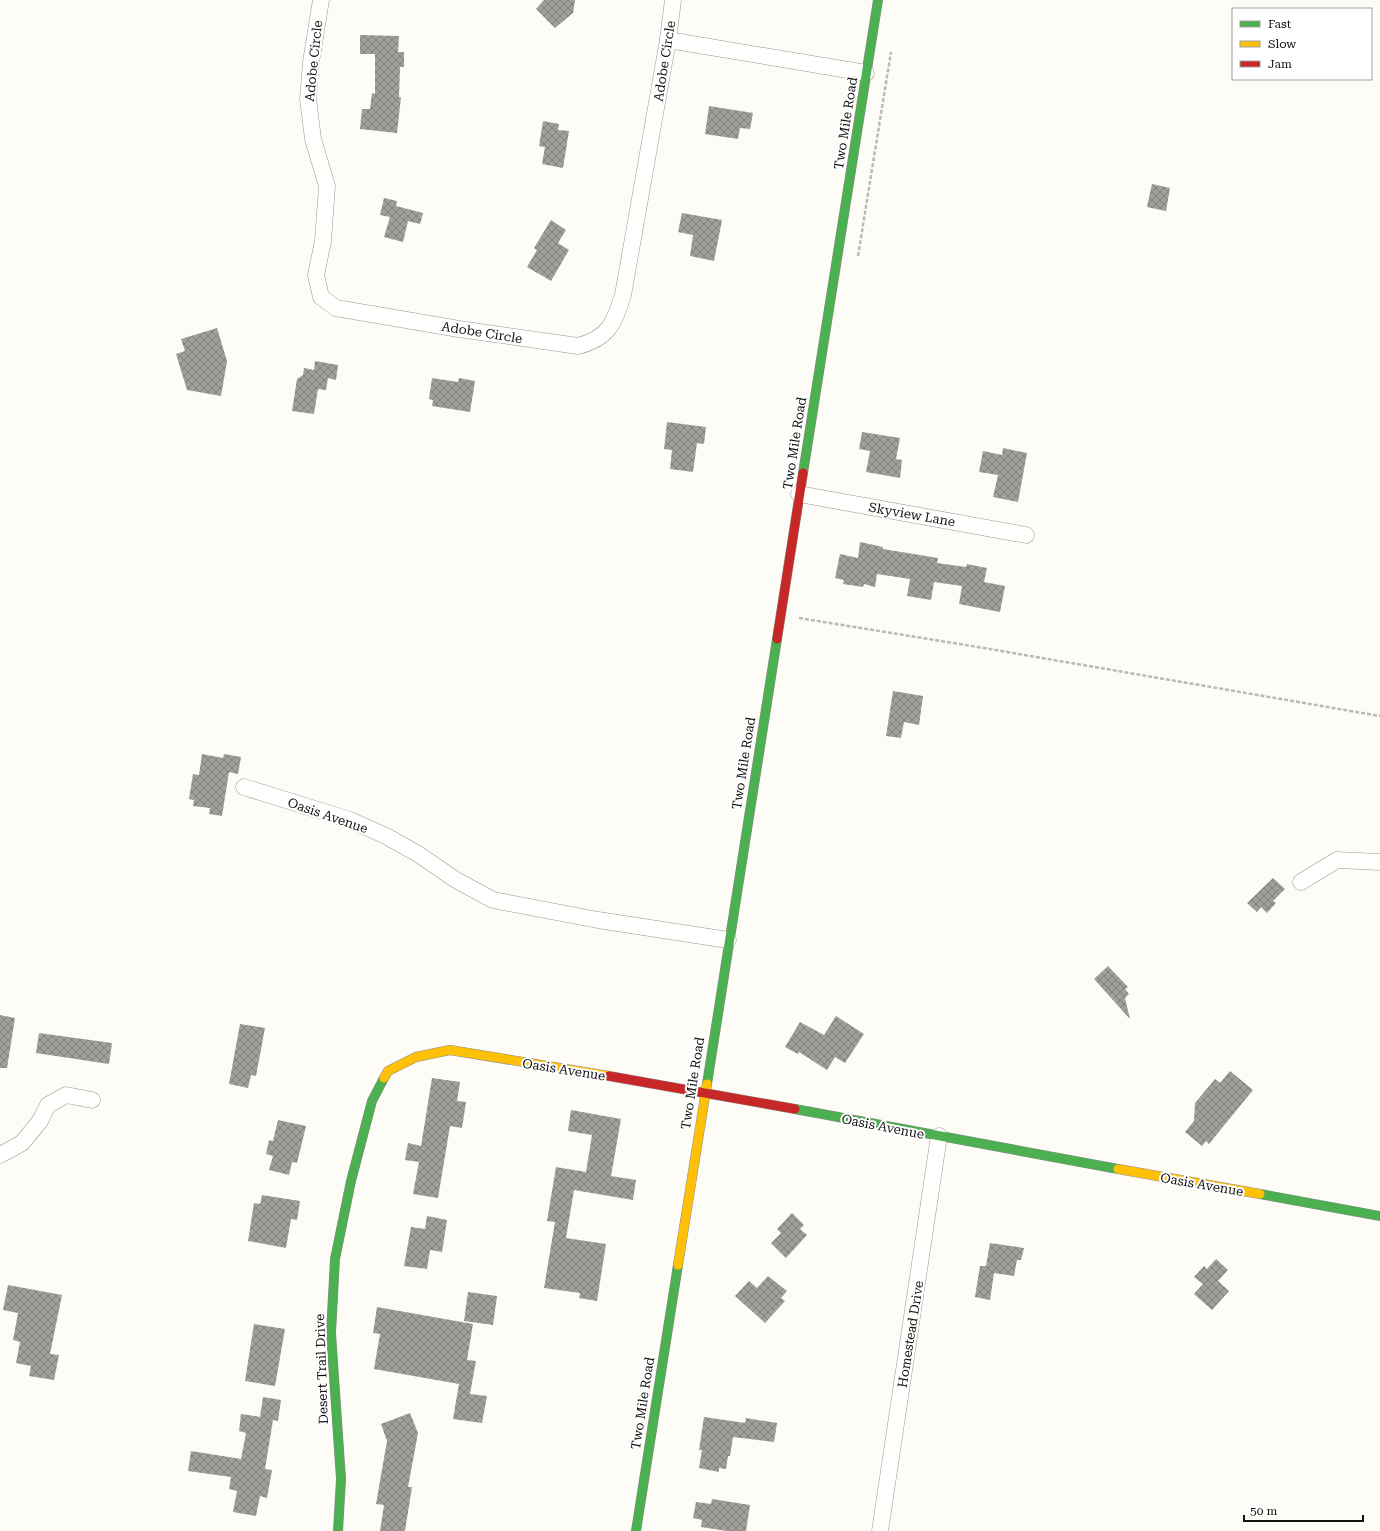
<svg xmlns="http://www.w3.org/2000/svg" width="1380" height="1531" font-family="'Roboto Serif',serif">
  <defs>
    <pattern id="building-cross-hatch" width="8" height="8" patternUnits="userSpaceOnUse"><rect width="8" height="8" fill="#a19f9c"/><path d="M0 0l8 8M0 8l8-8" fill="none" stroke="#82807e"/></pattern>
  </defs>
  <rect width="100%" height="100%" fill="#fdfcf7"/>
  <!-- building -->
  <g fill="url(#building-cross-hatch)">
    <polygon points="544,0 575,0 573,13 555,28 536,9"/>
    <polygon points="360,35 399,36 398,52 404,52 404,67 400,67 399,97 401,97 397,133 360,129 362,109 370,109 372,93 375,94 375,54 360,54"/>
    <polygon points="709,106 753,113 750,129 740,128 738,139 705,134"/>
    <polygon points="543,121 559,124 558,130 569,131 563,168 542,164 545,147 539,146"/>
    <polygon points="1152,184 1170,188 1166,211 1147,207"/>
    <polygon points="384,198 397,201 396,206 423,213 420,224 408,221 403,242 384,237 390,217 380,215"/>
    <polygon points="682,213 722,220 714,261 690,256 693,235 678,232"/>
    <polygon points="551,220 566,230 558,243 569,250 551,281 527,267 537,250 534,248"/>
    <polygon points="217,328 227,361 221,396 187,390 176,354 185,351 181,339"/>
    <polygon points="315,361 338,365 336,380 328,378 326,390 318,389 314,414 292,411 297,379 303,375 304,368 314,370"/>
    <polygon points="432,378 458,382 459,378 475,381 470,412 432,406 433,400 429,399"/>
    <polygon points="667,422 706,427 704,444 697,443 693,472 670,469 672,450 664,449"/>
    <polygon points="862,432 900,438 896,459 902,460 900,478 866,472 870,451 859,449"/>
    <polygon points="1003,448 1027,453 1018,502 993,497 998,475 979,472 983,451 1002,455"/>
    <polygon points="860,542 883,547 883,549 938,558 937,563 966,567 967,564 987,568 984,582 1005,586 1000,612 959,604 962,586 934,582 931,600 907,596 910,579 877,574 875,587 864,584 863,587 843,584 844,580 835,578 840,554 858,558"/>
    <polygon points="893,691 923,696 919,725 904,722 901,738 886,736"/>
    <polygon points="202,754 223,758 224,754 241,757 238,774 229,772 222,816 209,814 210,808 193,806 194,800 189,799 193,774 199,775"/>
    <polygon points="1273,878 1285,889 1273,901 1276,903 1267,913 1261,907 1257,912 1247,903"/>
    <polygon points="1108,966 1128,987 1125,989 1129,994 1125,998 1130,1019 1094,979"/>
    <polygon points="0,1015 15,1018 7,1068 0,1068"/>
    <polygon points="836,1016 864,1034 845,1063 835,1057 827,1070 799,1052 798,1054 785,1047 800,1022 824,1035"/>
    <polygon points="240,1024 265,1028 256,1076 251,1075 248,1088 229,1084"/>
    <polygon points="39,1033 112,1043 109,1064 36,1053"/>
    <polygon points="1230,1071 1253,1090 1209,1144 1206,1141 1202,1146 1185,1132 1194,1121 1195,1103 1215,1079 1220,1083"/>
    <polygon points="432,1078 460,1082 457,1101 466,1102 462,1128 450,1126 438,1198 413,1194 419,1162 405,1160 408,1143 421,1146"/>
    <polygon points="571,1110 621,1119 611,1176 636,1180 633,1200 574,1190 566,1238 606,1244 597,1301 579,1298 580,1293 544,1288 555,1222 547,1221 556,1167 586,1172 592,1135 568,1131"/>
    <polygon points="278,1120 306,1126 297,1163 292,1162 289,1175 269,1170 273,1156 266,1154 269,1140 273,1141"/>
    <polygon points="262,1195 300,1201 297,1220 291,1219 286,1248 248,1241 254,1203 260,1204"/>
    <polygon points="792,1213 804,1225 800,1229 807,1235 786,1258 771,1243 781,1233 777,1229"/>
    <polygon points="427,1216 447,1220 442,1252 430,1250 427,1269 404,1266 411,1227 425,1229"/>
    <polygon points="990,1243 1024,1248 1021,1260 1017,1260 1014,1276 994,1273 990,1300 975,1297 980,1266 986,1266"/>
    <polygon points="1216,1259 1228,1270 1218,1281 1229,1291 1212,1310 1194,1294 1203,1284 1194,1277 1204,1266 1207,1269"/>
    <polygon points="768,1276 787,1291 781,1298 785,1301 765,1323 735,1296 749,1281 757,1288"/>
    <polygon points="8,1285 62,1295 50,1354 59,1355 54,1380 29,1376 31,1366 16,1363 20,1342 13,1340 18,1313 3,1310"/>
    <polygon points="468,1292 497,1296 493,1325 464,1321"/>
    <polygon points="377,1307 473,1324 467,1360 476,1361 470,1394 487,1396 482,1423 453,1419 459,1384 374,1369 380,1334 373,1333"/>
    <polygon points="254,1324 285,1329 275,1386 245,1381"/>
    <polygon points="263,1397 281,1400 278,1421 273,1420 265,1469 272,1470 267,1498 260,1496 256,1516 233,1512 237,1491 229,1489 231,1477 188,1471 191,1451 241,1459 246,1433 239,1431 241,1414 260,1417"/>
    <polygon points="410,1413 418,1433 408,1487 412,1487 405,1531 380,1531 384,1505 376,1504 387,1441 381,1424"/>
    <polygon points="704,1417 745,1423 746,1418 777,1423 774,1442 733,1437 730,1456 728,1456 726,1469 719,1468 719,1472 699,1468 702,1450 699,1450"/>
    <polygon points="712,1499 750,1505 746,1531 727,1531 701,1527 702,1520 693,1518 696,1502 711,1504"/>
  </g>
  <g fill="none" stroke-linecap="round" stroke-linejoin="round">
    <defs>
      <g id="street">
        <path d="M321 0 311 62 308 99 313 139 327 186 323 241 316 275 321 297 336 308 459 329 578 346C609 338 614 323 623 295L668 40 673 0"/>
        <polyline points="668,40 866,73"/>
        <polyline points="799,494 1026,535"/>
        <polyline points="244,787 350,820 386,836 418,854 456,880 493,900 598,920 728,940"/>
        <polyline points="1301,882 1337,860 1380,862"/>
        <polyline points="0,1155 22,1143 40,1121 48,1105 66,1095 92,1100"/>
        <polyline points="880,1531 939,1136"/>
      </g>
      <g id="fast">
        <polyline points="803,473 878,0"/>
        <polyline points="707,1084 777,639"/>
        <polyline points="795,1109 1118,1169"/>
        <polyline points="1260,1194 1380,1216"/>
        <polyline points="338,1531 341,1479 331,1333 335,1259 351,1181 372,1101 384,1078"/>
        <polyline points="636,1531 678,1265"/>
      </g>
      <g id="slow">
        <polyline points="384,1078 388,1071 416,1057 450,1050 609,1076"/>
        <polyline points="1118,1169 1260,1194"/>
        <polyline points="678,1265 707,1084"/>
      </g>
      <g id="jam">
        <polyline points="777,639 803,473"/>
        <polyline points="609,1076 795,1109"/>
      </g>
    </defs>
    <!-- street casing -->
    <use href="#street" stroke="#979795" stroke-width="17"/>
    <!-- fast casing -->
    <use href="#fast" stroke="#8e8d8b" stroke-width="10"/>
    <!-- slow casing -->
    <use href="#slow" stroke="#8e8d8b" stroke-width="10"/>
    <!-- jam casing -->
    <use href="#jam" stroke="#8e8d8b" stroke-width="10"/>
    <!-- path -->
    <g stroke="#b9b9b8" stroke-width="2.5" stroke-dasharray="4 2" stroke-linecap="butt">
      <polyline points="858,256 891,52"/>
      <polyline points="799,618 978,647 1380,716"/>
    </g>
    <!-- street -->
    <use href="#street" stroke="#fffffe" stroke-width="16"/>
    <!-- fast -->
    <use href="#fast" stroke="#4caf50" stroke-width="9"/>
    <!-- slow -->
    <use href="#slow" stroke="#ffc107" stroke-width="9"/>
    <!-- jam -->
    <use href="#jam" stroke="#c62828" stroke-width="9"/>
  </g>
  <g text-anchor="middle" stroke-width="4" stroke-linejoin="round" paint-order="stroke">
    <!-- street labels -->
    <g font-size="13" fill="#111" stroke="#fff">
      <text transform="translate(313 61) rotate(-84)" y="5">Adobe Circle</text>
      <text transform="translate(664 61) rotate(-81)" y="5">Adobe Circle</text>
      <text transform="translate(845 123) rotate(-81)" y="5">Two Mile Road</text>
      <text transform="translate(482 332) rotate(9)" y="5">Adobe Circle</text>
      <text transform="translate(794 443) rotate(-81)" y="5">Two Mile Road</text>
      <text transform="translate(912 514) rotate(10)" y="5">Skyview Lane</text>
      <text transform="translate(743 763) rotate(-81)" y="5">Two Mile Road</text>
      <text transform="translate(328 815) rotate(19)" y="5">Oasis Avenue</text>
      <text transform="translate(564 1069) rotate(9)" y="5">Oasis Avenue</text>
      <text transform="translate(692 1083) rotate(-81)" y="5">Two Mile Road</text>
      <text transform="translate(883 1126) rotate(11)" y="5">Oasis Avenue</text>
      <text transform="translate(1202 1184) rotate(10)" y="5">Oasis Avenue</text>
      <text transform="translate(910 1334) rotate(-81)" y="5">Homestead Drive</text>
      <text transform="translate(321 1369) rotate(-92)" y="5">Desert Trail Drive</text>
      <text transform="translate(642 1403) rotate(-81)" y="5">Two Mile Road</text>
    </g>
  </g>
  <!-- legend -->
  <rect x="1232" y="8" width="140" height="72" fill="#ffffff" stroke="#a0a0a0"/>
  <rect x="1240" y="21" width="20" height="6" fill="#4caf50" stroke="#a0a0a0"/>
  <text x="1268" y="28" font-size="12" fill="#111111">Fast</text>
  <rect x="1240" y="41" width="20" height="6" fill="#ffc107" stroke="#a0a0a0"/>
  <text x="1268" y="48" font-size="12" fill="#111111">Slow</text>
  <rect x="1240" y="61" width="20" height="6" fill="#c62828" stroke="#a0a0a0"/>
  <text x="1268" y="68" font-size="12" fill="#111111">Jam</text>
  <!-- scale -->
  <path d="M1244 1515v6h119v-6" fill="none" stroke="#111111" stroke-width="2"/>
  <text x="1250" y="1515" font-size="12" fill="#111111" stroke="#ffffff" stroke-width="3" paint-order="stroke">50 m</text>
</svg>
